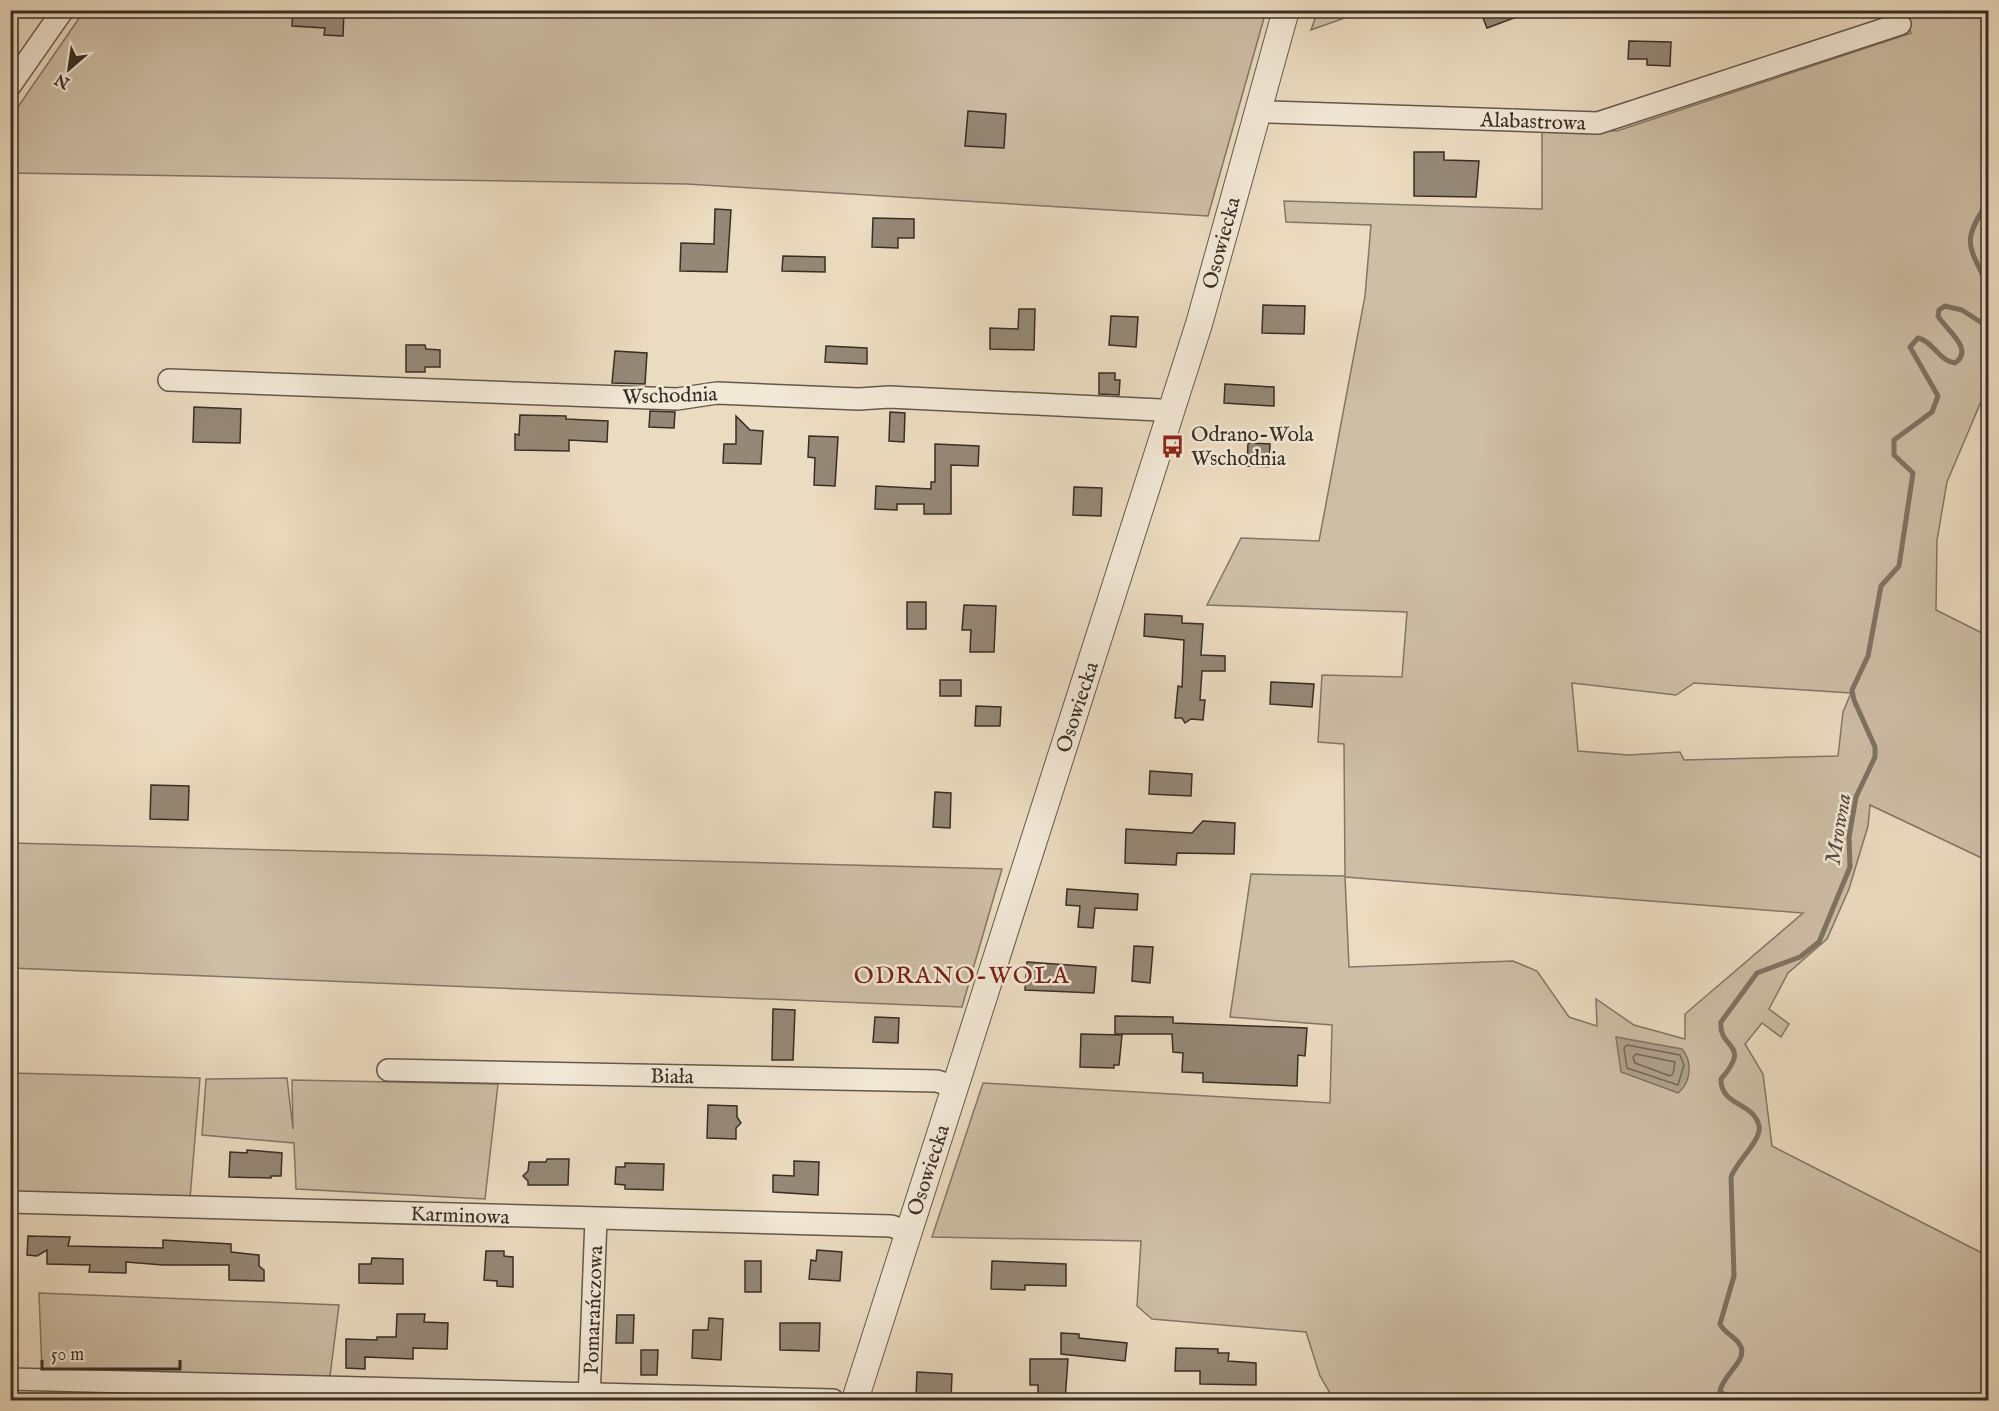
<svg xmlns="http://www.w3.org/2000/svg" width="1999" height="1411" font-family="'IM FELL English',serif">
  <rect width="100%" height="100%" fill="#ebdbc0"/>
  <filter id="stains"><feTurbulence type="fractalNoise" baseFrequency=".00333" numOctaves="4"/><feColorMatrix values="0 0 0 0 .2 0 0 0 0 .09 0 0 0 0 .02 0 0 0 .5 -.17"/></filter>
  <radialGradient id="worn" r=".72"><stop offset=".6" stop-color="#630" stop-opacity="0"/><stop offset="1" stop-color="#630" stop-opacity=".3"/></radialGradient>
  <!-- green -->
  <g fill="#cdbea6" stroke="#827666" stroke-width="1.5" fill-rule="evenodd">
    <polygon points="1131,10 1136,15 1157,10 1266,11 1208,216 687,184 11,173 11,117 84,11"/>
    <polygon points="1318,10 1364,10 1364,11 1311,30"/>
    <path d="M1902 11H1988V385L1947 482 1937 540 1936 610 1988 636V861L1870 805 1868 826 1849 889 1827 939 1788 973 1769 1009 1789 1024 1781 1037 1762 1023 1745 1044 1763 1074 1772 1146 1988 1256V1400H1334L1320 1376 1306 1332 1152 1319 1137 1306 1141 1241 932 1237 983 1083 1330 1103 1332 1025 1230 1017 1251 874 1345 876 1344 744 1318 742 1322 675 1402 677 1407 612 1207 605 1241 538 1319 541 1365 296 1371 225 1286 222 1284 201 1542 209V127L1617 131 1911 33ZM1572 683 1676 695 1694 683 1851 693 1843 712 1838 756 1684 760 1680 752 1629 755 1578 751ZM1345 877 1803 913 1685 1014V1039L1634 1025 1596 999 1597 1026 1569 1017 1537 971 1513 961 1349 967Z"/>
    <polygon points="11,843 1002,869 962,1007 11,968"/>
    <polygon points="11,1073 200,1078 190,1198 11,1193"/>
    <polygon points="287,1078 293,1129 292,1080 498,1084 485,1199 296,1189 294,1143 202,1135 206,1079"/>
    <polygon points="39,1293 339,1305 330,1376 42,1371"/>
  </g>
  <!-- water -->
  <path fill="#aea08b" stroke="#7f7262" stroke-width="1.5" d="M1616 1037 1682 1049C1693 1061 1691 1083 1678 1093L1621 1072Z"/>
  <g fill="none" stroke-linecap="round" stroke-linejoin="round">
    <!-- shore -->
    <g stroke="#736758" stroke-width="1.5">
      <polygon points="1627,1045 1680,1055 1684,1065 1678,1085 1627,1068 1624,1048"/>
      <polygon points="1636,1054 1675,1062 1673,1074 1670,1076 1635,1063 1633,1057"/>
    </g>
    <!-- stream -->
    <g stroke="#7f7262" stroke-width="5">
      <path d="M1988 201C1961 244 1968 243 1988 286"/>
      <path d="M1731 1400 1720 1391C1723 1374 1749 1360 1740 1345 1735 1336 1725 1334 1720 1324L1734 1276 1731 1177C1736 1162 1762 1140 1759 1126 1754 1102 1720 1106 1721 1079 1753 1042 1718 1050 1721 1022L1757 973 1800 957 1819 942 1850 867 1849 837 1856 797 1875 757V747L1854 700 1852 690 1868 656 1881 586 1899 566 1913 473 1894 455V440L1932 412 1938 396 1910 347 1918 338C1933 341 1939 361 1955 363 1975 349 1946 330 1938 316L1939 310 1945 306 1962 310 1985 325 1988 321"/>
    </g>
  </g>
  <!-- building -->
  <g fill="#958876" stroke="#382e25" stroke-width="1.5">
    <polygon points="293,10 344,10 343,36 324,35 325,28 292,26"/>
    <polygon points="1480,10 1530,10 1530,12 1487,28"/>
    <polygon points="1629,41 1671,42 1670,66 1647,65 1647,59 1628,59"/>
    <polygon points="968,111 1006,114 1004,148 965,146"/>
    <polygon points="1414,152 1444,152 1444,160 1479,161 1476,197 1414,196"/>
    <polygon points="715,209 731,210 727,272 680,271 681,243 714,244"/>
    <polygon points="873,218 914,219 914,238 898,238 898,248 872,247"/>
    <polygon points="783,256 825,257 825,272 782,271"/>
    <polygon points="1263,305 1305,306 1304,334 1262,333"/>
    <polygon points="1019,309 1035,309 1034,350 990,349 990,328 1018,329"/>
    <polygon points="1111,316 1138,317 1136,347 1109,345"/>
    <polygon points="406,345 425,345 426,349 440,350 440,367 425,367 425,372 406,372"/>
    <polygon points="826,346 867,348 867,364 825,362"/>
    <polygon points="615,351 647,353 645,384 612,383"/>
    <polygon points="1099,373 1115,373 1115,380 1120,380 1119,395 1099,394"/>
    <polygon points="1225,384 1274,387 1274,406 1224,403"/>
    <polygon points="194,407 241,409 240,443 193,442"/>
    <polygon points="650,411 675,412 674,428 649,427"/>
    <polygon points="890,412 905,413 904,442 889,441"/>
    <polygon points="520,415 566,416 566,419 608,421 607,442 569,440 569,451 515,450 515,434 519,435"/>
    <polygon points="736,416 750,430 763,431 761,464 723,463 724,444 736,444"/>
    <polygon points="809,436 838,437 835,486 814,485 815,458 808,457"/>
    <polygon points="1248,443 1270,444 1269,467 1247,466"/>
    <polygon points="935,444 979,446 978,466 951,465 951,514 924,514 924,504 897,504 897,510 875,509 876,486 931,489 931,482 935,482"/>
    <polygon points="1074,487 1102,488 1101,516 1073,515"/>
    <rect x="907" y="602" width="19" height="27"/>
    <polygon points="964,605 996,606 994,652 970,652 971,630 962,630"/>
    <polygon points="1145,614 1182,616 1182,623 1203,624 1201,655 1225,656 1225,671 1202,671 1200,700 1205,700 1203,720 1191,719 1185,723 1182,718 1175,718 1178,686 1182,687 1184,640 1144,636"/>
    <rect x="940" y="680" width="21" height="16"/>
    <polygon points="1271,682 1314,684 1312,707 1270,704"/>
    <polygon points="976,706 1001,707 1000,726 975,726"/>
    <polygon points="1150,771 1192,774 1191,796 1149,794"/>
    <polygon points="151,785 189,786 188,820 150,819"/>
    <polygon points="935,792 951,793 950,828 933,827"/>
    <polygon points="1203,821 1235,823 1234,854 1177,853 1176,865 1125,863 1126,829 1192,833"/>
    <polygon points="1067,889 1138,894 1137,910 1095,908 1093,928 1078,927 1080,906 1066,905"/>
    <polygon points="1134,946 1153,947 1150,983 1132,981"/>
    <polygon points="1027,962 1096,967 1094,993 1025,990"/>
    <polygon points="773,1009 795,1010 793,1060 772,1060"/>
    <polygon points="1115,1016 1173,1017 1173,1023 1307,1028 1305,1056 1298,1055 1297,1086 1203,1082 1203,1073 1182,1072 1183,1053 1173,1052 1172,1034 1115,1034"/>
    <polygon points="875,1017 899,1018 898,1043 873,1042"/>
    <polygon points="1081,1034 1122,1035 1119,1065 1114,1065 1114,1068 1080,1067"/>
    <polygon points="708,1105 737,1106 737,1117 741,1123 736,1128 736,1139 707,1138"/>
    <polygon points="247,1150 282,1153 281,1176 271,1176 271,1178 229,1177 230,1152 247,1153"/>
    <polygon points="547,1159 569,1159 568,1185 528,1185 528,1181 523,1176 528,1171 529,1162 546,1162"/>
    <polygon points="794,1161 819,1162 818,1195 773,1192 773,1175 794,1176"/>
    <polygon points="625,1163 664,1164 663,1190 625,1189 625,1185 615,1184 616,1167 625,1167"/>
    <polygon points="28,1236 70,1237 68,1246 163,1248 163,1240 231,1244 231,1252 259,1255 259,1266 264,1270 264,1281 229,1280 229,1265 163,1265 126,1262 126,1273 89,1272 90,1265 47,1264 47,1250 37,1256 27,1255"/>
    <polygon points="817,1250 842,1252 840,1281 809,1279 811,1260 816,1261"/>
    <polygon points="486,1251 504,1251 504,1256 513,1257 513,1287 497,1286 497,1281 484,1280"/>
    <polygon points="372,1258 403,1259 403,1284 359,1283 359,1264 371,1264"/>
    <rect x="745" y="1261" width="16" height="31"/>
    <polygon points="992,1261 1066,1264 1066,1286 1025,1285 1025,1290 991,1289"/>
    <polygon points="397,1314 425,1314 424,1322 448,1323 447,1349 413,1348 413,1359 365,1357 365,1369 346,1368 346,1339 377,1340 377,1337 396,1337"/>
    <polygon points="617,1315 634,1315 633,1343 616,1343"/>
    <polygon points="709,1318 723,1319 721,1360 692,1358 693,1330 708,1330"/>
    <polygon points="780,1323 820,1323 819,1351 780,1350"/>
    <polygon points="1061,1333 1079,1334 1079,1338 1127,1343 1125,1361 1061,1354"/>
    <polygon points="1176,1348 1218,1349 1218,1353 1229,1353 1228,1361 1256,1363 1256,1385 1200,1384 1200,1371 1175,1371"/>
    <polygon points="641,1350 658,1350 657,1375 641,1375"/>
    <polygon points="1030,1359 1068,1359 1065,1401 1038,1401 1038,1385 1030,1385"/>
    <polygon points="917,1372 952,1374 951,1399 916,1397"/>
  </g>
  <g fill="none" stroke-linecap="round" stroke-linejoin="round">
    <defs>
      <g id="minor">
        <polyline points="10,86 63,10"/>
        <polyline points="1258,109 1270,112 1598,123 1900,24"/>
        <polyline points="169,380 677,399 717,393 859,399 889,397 1160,410 1171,414"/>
        <polyline points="388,1070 937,1081 955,1087"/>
        <polyline points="10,1202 891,1226 909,1232"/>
        <polyline points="10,1379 833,1400"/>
        <polyline points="589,1400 596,1219"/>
      </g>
      <polyline id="tertiary" points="855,1400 1199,324 1286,10"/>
    </defs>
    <!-- minor casing -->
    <use href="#minor" stroke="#65594c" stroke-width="24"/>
    <!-- tertiary casing -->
    <use href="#tertiary" stroke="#65594c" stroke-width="28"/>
    <!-- minor -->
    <use href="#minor" stroke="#f2e8d6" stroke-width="21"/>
    <!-- tertiary -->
    <use href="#tertiary" stroke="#f2e8d6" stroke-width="26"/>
  </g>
  <!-- icons -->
  <defs>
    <symbol id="bus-bare" viewBox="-9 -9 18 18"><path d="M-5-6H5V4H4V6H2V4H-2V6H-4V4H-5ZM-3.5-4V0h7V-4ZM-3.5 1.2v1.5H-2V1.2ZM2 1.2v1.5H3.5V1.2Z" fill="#8f2418" stroke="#f2e8d6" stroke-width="2.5" paint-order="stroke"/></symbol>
  </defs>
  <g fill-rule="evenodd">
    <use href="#bus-bare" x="1156" y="430" width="33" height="33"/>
  </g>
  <g text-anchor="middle" stroke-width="5" stroke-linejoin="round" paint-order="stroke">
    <!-- street labels -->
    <g font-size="21" fill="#382e25" stroke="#f2e8d6">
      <text transform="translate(1533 121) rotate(2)" y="7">Alabastrowa</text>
      <text transform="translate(1221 243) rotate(-75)" y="7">Osowiecka</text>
      <text transform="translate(670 395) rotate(-2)" y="7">Wschodnia</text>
      <text transform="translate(1077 707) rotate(-72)" y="7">Osowiecka</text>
      <text transform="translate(672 1076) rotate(1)" y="7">Biała</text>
      <text transform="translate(928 1170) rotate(-72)" y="7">Osowiecka</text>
      <text transform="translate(460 1215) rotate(2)" y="7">Karminowa</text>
      <text transform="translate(593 1310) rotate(-88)" y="7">Pomarańczowa</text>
    </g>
    <!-- poi labels -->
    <g font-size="21" fill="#382e25" stroke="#f2e8d6" text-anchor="start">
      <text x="1191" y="441">Odrano-Wola<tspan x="1191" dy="24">Wschodnia</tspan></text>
    </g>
    <!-- water labels -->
    <g font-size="22" font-style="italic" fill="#564a3e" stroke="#f2e8d6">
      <text transform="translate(1837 829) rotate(-81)" y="8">Mrowna</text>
    </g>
    <!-- quarter labels -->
    <g font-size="24" letter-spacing="1.5" fill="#7a1f14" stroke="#f2e8d6">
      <text x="962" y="983">ODRANO-WOLA</text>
    </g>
  </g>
  <!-- margin -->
  <rect width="1999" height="1411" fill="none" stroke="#ebdbc0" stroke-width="36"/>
  <rect x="12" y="12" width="1975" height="1387" fill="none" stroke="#382e25" stroke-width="3"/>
  <rect x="18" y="18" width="1963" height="1375" fill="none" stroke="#382e25" stroke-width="1.5"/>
  <!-- north arrow -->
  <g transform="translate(69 69) rotate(209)" stroke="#f2e8d6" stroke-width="4.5" paint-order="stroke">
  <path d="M0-4.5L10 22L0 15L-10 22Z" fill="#382e25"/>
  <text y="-9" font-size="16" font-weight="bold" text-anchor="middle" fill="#382e25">N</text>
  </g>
  <!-- scale -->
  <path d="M42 1360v9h138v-9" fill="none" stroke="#382e25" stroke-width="3"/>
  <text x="51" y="1360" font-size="18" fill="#382e25" stroke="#f2e8d6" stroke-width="4.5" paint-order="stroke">50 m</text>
  <rect width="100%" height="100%" filter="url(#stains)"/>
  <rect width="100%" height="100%" fill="url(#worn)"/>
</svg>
